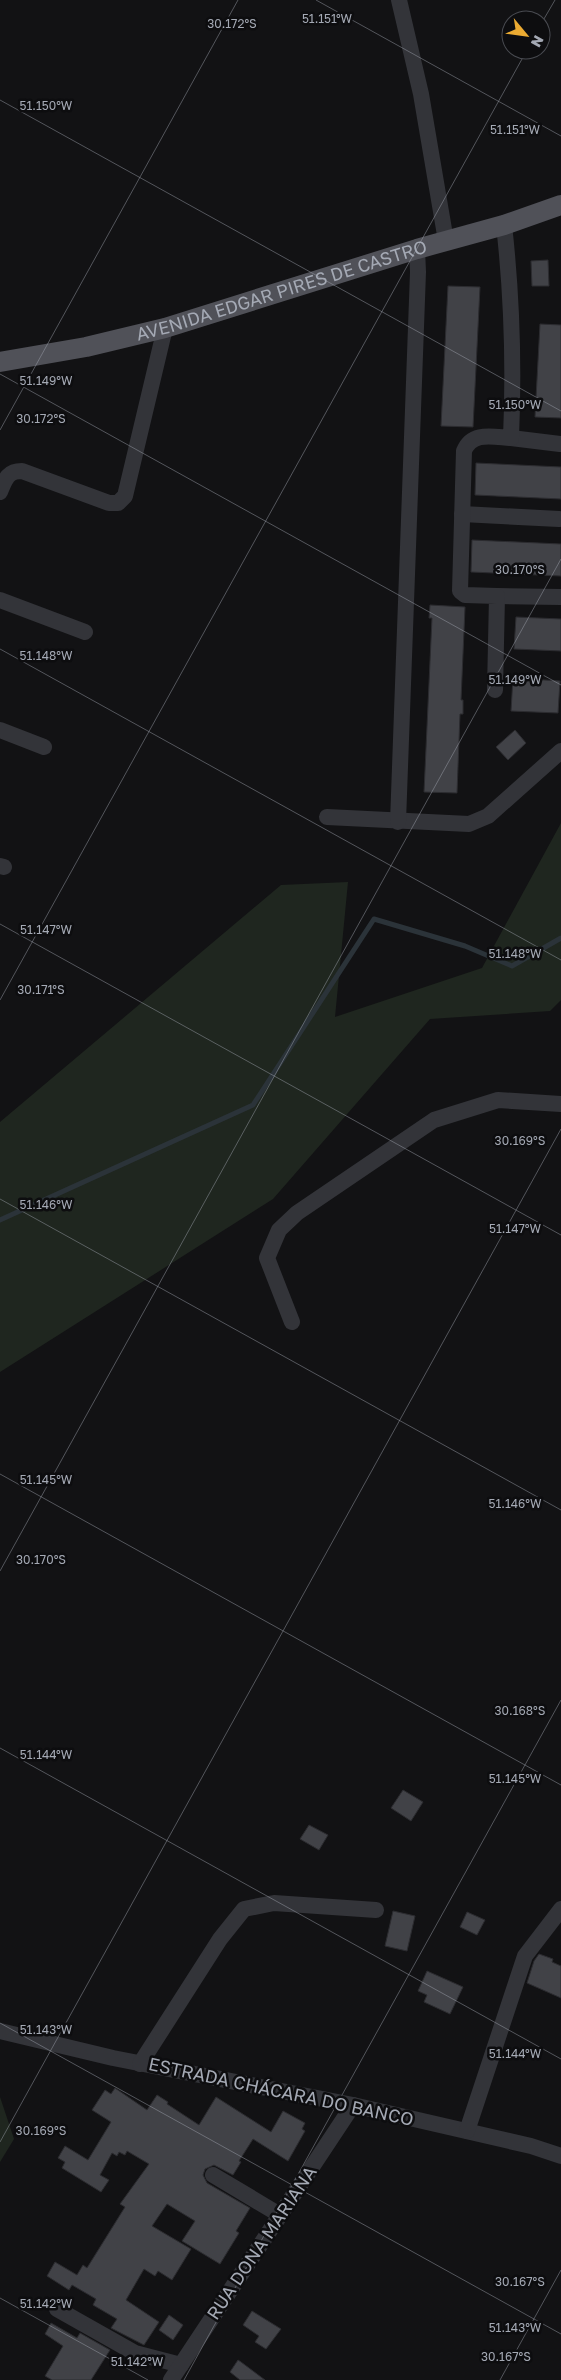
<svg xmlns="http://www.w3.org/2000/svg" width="561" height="2380" font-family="'Golos Text',sans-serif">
  <rect width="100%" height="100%" fill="#121214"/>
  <!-- green -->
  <g fill="#1f261f">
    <polygon points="561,823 561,1000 550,1011 430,1019 273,1199 0,1372 0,1122 281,885 348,882 335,1017 482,968"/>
    <polygon points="0,2097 14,2139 0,2162"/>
  </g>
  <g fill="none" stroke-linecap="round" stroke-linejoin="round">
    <!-- stream -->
    <polyline stroke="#2b3339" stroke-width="5" points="0,1220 253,1105 374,919 465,946 512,966 561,938"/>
  </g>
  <!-- building -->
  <g fill="#414247" stroke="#2c2c30">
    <polygon points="548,260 549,286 532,286 531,261"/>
    <polygon points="448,286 480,287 473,427 441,426"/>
    <polygon points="540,324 561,325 561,418 535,417"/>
    <polygon points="476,463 561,467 561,499 475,495"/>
    <polygon points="472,540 561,544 561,576 471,572"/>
    <polygon points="430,605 465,607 461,700 463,700 463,714 460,714 457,793 424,792 432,618 429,618"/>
    <polygon points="516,617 561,619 561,651 514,649"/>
    <polygon points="513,678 560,681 558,713 511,711"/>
    <polygon points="515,730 526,743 508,760 496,747"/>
    <polygon points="403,1790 423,1802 411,1821 391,1808"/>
    <polygon points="309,1825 328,1835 319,1850 300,1839"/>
    <polygon points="393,1911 415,1916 407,1951 385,1946"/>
    <polygon points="467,1912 485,1920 477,1935 460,1927"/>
    <polygon points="539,1954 553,1959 552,1962 561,1966 561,1998 527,1983 534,1961"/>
    <polygon points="427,1971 463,1987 450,2014 424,2002 427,1995 418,1991"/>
    <polygon points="115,2088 147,2110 157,2095 168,2102 167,2104 199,2125 216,2097 271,2132 283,2111 305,2123 302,2129 305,2131 288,2161 253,2139 239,2161 241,2162 233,2175 214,2165 205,2169 203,2175 207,2183 250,2208 236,2231 239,2233 220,2264 182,2241 195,2221 167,2204 152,2226 191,2249 172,2280 158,2271 155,2276 144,2269 126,2300 159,2322 144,2345 111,2328 117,2319 93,2305 96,2299 72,2285 69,2290 47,2276 55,2262 77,2275 83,2265 87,2268 125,2207 120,2204 149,2164 127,2151 125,2155 119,2152 117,2156 112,2153 100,2175 109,2180 101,2192 62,2168 65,2162 58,2158 65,2146 88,2160 111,2122 92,2110 105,2090 111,2094"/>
    <polygon points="252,2311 281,2329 266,2349 255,2342 259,2336 243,2325"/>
    <polygon points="169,2315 183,2325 173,2340 159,2330"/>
    <polygon points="51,2323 77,2338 80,2333 110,2350 91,2380 52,2380 45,2376 63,2346 45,2334"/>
    <polygon points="238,2360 241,2362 265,2380 240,2380 230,2372"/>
  </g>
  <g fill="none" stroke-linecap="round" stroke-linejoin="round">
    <!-- minor -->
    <g stroke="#333439" stroke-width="16">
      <polyline points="399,0 421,94 446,241"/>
      <polyline points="511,438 560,444"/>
      <path d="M0 492C5 480 7 471 22 471L109 503H118L125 496 165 328"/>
      <polyline points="462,514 559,519"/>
      <polyline points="497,596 561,597"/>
      <polyline points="0,600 85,632"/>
      <path d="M495 690 497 596 465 595 460 591 464 451C472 431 493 437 511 438 514 367 512 296 504 225"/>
      <polyline points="0,730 44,747"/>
      <polyline points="327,817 469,824 488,816 561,751"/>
      <polyline points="398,822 418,272 417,249"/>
      <polyline points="0,866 4,867"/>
      <polyline points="292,1322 267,1258 279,1230 297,1213 434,1120 498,1100 561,1104"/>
      <polyline points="0,2031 113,2058 353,2105 531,2146 561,2156"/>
      <polyline points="140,2064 220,1939 244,1909 274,1903 376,1910"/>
      <polyline points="467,2131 525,1956 561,1909"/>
      <polyline points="213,2175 280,2215"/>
      <polyline points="57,2309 135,2353 181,2365"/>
      <polyline points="171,2380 353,2105"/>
    </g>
    <!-- major -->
    <path stroke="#505158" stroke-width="20" id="s1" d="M0 362 86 347 165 328 417 249 504 225 561 205"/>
  </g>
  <!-- ticks -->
  <path fill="none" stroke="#a4a9b4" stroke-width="1" stroke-opacity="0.45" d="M316 0 561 136M541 24 555 0M0 100 561 411M0 374 561 685M0 430 238 0M0 649 561 960M0 924 561 1235M0 1000 527 50M0 1199 561 1510M0 1474 561 1785M0 1571 561 559M0 1748 561 2059M0 2023 561 2334M0 2142 561 1129M0 2298 148 2380M184 2380 561 1700M500 2380 561 2270"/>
  <g text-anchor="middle" stroke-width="5" stroke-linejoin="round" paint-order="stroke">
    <!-- street labels -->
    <g font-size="18" fill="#a4a9b4" stroke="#0d0d0f">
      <text dy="6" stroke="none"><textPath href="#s1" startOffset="291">AVENIDA EDGAR PIRES DE CASTRO</textPath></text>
      <text transform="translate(281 2092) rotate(12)" y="6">ESTRADA CHÁCARA DO BANCO</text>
      <text transform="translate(262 2243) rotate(-56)" y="6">RUA DONA MARIANA</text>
    </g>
  </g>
  <g font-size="12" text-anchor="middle" fill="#a4a9b4" stroke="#0d0d0f" stroke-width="5" stroke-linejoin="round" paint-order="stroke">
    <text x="327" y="23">51.151°W</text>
    <text x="232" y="28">30.172°S</text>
    <text x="46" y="110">51.150°W</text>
    <text x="515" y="134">51.151°W</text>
    <text x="46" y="385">51.149°W</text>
    <text x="515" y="409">51.150°W</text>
    <text x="41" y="423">30.172°S</text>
    <text x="520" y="574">30.170°S</text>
    <text x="46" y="660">51.148°W</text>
    <text x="515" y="684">51.149°W</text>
    <text x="46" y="934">51.147°W</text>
    <text x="515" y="958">51.148°W</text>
    <text x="41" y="994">30.171°S</text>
    <text x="520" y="1145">30.169°S</text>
    <text x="46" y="1209">51.146°W</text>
    <text x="515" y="1233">51.147°W</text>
    <text x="46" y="1484">51.145°W</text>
    <text x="515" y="1508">51.146°W</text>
    <text x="41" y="1564">30.170°S</text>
    <text x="520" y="1715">30.168°S</text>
    <text x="46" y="1759">51.144°W</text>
    <text x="515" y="1783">51.145°W</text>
    <text x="46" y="2034">51.143°W</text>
    <text x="515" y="2058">51.144°W</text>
    <text x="41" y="2135">30.169°S</text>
    <text x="520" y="2286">30.167°S</text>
    <text x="46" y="2308">51.142°W</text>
    <text x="515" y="2332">51.143°W</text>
    <text x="506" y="2361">30.167°S</text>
    <text x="137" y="2366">51.142°W</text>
  </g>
  <!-- north arrow -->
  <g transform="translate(526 35) rotate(119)"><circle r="24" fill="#0d0d0f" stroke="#494b51"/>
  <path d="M0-4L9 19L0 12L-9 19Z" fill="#ecab32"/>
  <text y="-8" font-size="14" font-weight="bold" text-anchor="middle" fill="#a4a9b4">N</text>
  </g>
</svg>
